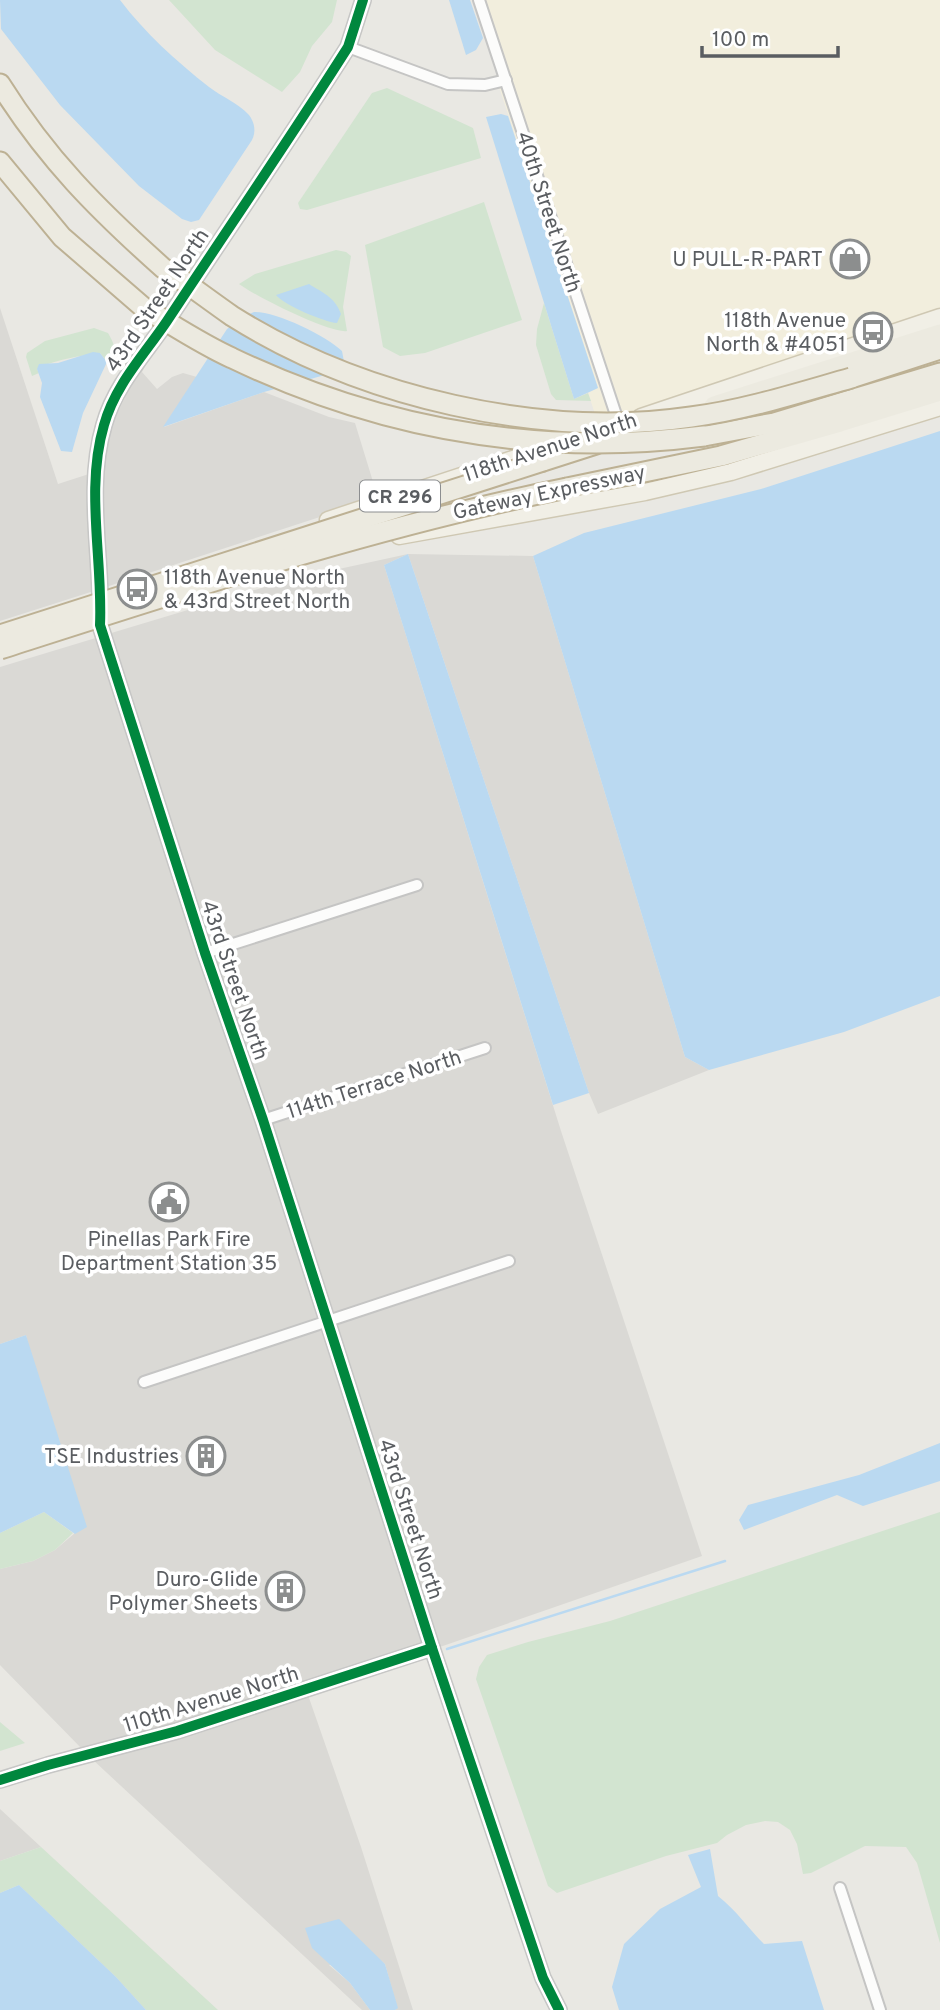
<svg xmlns="http://www.w3.org/2000/svg" width="940" height="2010" font-family="Overpass,sans-serif">
  <rect width="100%" height="100%" fill="#e9e8e3"/>
  <!-- commercial -->
  <g fill="#f2eedd">
    <polygon points="484,0 940,0 940,311 622,417"/>
    <polygon points="503,86 612,417 596,417 588,393 598,388 499,87"/>
  </g>
  <!-- industrial -->
  <g fill="#dad9d5">
    <polygon points="0,308 58,484 92,473 97,590 0,621"/>
    <polygon points="155,348 142,372 157,389 172,377 183,373 197,377 164,427 264,392 329,417 355,423 378,498 106,587 101,519 101,470 107,434 142,363"/>
    <polygon points="408,554 384,565 561,1131 702,1556 437,1648 333,1325 515,1264 512,1255 330,1315 269,1124 491,1051 488,1041 266,1114 211,956 423,889 420,879 207,946 108,634 288,580 408,554 533,556 685,1057 709,1070 598,1114 589,1093"/>
    <polygon points="99,637 321,1318 138,1379 141,1389 324,1328 426,1645 176,1726 83,1750 0,1665 0,1569 33,1561 55,1550 75,1533 26,1335 0,1344 0,667"/>
    <polygon points="308,1695 361,1847 413,2010 395,2010 397,2007 385,1964 372,1953 329,1965 350,1983 370,2010 362,2010 92,1759"/>
    <polygon points="0,1809 41,1847 0,1861"/>
  </g>
  <!-- green -->
  <g fill="#d2e4d0">
    <polygon points="169,0 337,0 332,22 312,46 300,72 282,92 215,50"/>
    <polygon points="387,88 473,128 481,158 307,210 300,209 298,203 372,93"/>
    <polygon points="484,202 522,320 425,353 400,356 383,347 365,245"/>
    <path d="M336 250 346 252 351 256 343 307 347 331C330 334 255 296 239 284L255 274Z"/>
    <polygon points="544,303 574,399 588,393 591,401 556,400 551,394 536,345 537,329"/>
    <path d="M94 328 108 333C117 349 115 347 107 362L100 353C84 355 49 361 37 369L39 373 32 376 26 357 27 353 45 341Z"/>
    <polygon points="44,1512 73,1533 55,1550 33,1561 0,1569 0,1533"/>
    <polygon points="940,1512 940,1943 917,1863 906,1847 865,1846 811,1873 803,1874 797,1844 790,1830 778,1822 765,1821 746,1825 727,1835 717,1843 666,1856 557,1893 548,1886 476,1679 479,1667 487,1655 528,1642 610,1621"/>
    <polygon points="0,1722 25,1743 0,1751"/>
    <polygon points="41,1847 218,2010 146,2010 116,1977 19,1885 0,1893 0,1861"/>
  </g>
  <!-- water -->
  <g fill="#bad9f1">
    <path d="M0 0H120C145 33 176 61 209 87 222 97 238 103 249 115 255 123 256 132 252 140L199 220 191 222 182 219 139 186 60 105 1 29Z"/>
    <polygon points="449,0 470,0 483,38 476,50 466,55"/>
    <polygon points="501,114 508,116 598,388 574,399 486,117"/>
    <path d="M309 284C323 293 335 297 341 314L337 323C324 322 284 305 276 295Z"/>
    <path d="M254 312C275 311 327 336 342 351L345 367 332 373 264 392 163 427 227 329 245 316Z"/>
    <polygon points="93,352 100,353 107,362 83,413 72,452 61,451 40,397 42,383 37,369 39,364 58,363"/>
    <polygon points="940,431 940,996 844,1032 709,1070 685,1057 533,556 584,533 761,489"/>
    <polygon points="408,554 589,1093 553,1105 384,565"/>
    <polygon points="26,1335 87,1527 75,1534 44,1512 0,1533 0,1344"/>
    <polygon points="940,1443 940,1481 863,1506 837,1495 744,1530 739,1520 748,1505 859,1475"/>
    <path d="M710 1849 718 1896C736 1910 748 1928 764 1944L802 1941 824 2010H619L612 1987 624 1944 660 1909 701 1887 688 1855Z"/>
    <polygon points="19,1885 116,1977 146,2010 0,2010 0,1893"/>
    <polygon points="339,1919 385,1964 398,2008 395,2010 370,2010 350,1983 312,1948 305,1928"/>
  </g>
  <g fill="none" stroke-linecap="round" stroke-linejoin="round">
    <!-- stream -->
    <polyline stroke="#bad9f1" stroke-width="2.5" points="447,1649 725,1561"/>
    <defs>
      <g id="street">
        <polyline points="479,0 619,424"/>
        <polyline points="348,47 448,84 485,85 506,80"/>
        <polyline points="205,953 417,885"/>
        <polyline points="263,1120 485,1048"/>
        <polyline points="144,1382 509,1261"/>
        <polyline points="840,1888 880,2010"/>
      </g>
      <g id="secondary">
        <path d="M363 0 348 47C289 140 227 230 167 321 144 355 115 385 104 425 85 489 103 560 100 625L205 953 263 1120 432 1648 543 1978 559 2010"/>
        <polyline points="0,1780 48,1765 177,1731 432,1648"/>
      </g>
      <g id="primary">
        <polyline points="641,417 940,317"/>
        <polyline points="328,520 616,425"/>
        <polyline points="399,536 645,492 731,472 940,407"/>
      </g>
      <g id="highway">
        <path d="M0 84C47 159 97 209 163 268L172 273"/>
        <polyline points="0,162 62,237 144,308"/>
        <polyline points="851,378 940,349"/>
        <polyline points="714,406 940,334"/>
        <polyline points="704,436 774,423 940,373"/>
        <polyline points="543,461 596,444"/>
        <polyline points="567,488 721,456 840,422 940,391"/>
      </g>
    </defs>
    <!-- street casing -->
    <use href="#street" stroke="#c5c5c4" stroke-width="14"/>
    <!-- secondary casing -->
    <use href="#secondary" stroke="#c6c6c5" stroke-width="18"/>
    <!-- primary casing -->
    <use href="#primary" stroke="#cfc8b3" stroke-width="19"/>
    <!-- highway casing -->
    <use href="#highway" stroke="#bdb194" stroke-width="23"/>
    <!-- street -->
    <use href="#street" stroke="#fcfcfb" stroke-width="10"/>
    <!-- secondary -->
    <use href="#secondary" stroke="#fcfcfb" stroke-width="14"/>
    <!-- primary -->
    <use href="#primary" stroke="#f1efe6" stroke-width="16"/>
    <!-- highway -->
    <use href="#highway" stroke="#eceae0" stroke-width="19"/>
    <defs>
      <g id="highway-bridge">
        <path d="M172 273C192 287 212 302 232 316 361 397 540 439 691 417 745 410 798 393 851 378"/>
        <path d="M144 308C173 325 201 344 232 358 382 430 539 457 704 436"/>
        <polyline points="0,635 543,461"/>
        <path d="M0 649C187 589 374 527 567 488"/>
      </g>
    </defs>
    <!-- highway-bridge casing -->
    <use href="#highway-bridge" stroke="#bdb194" stroke-width="23" stroke-linecap="butt"/>
    <!-- highway-bridge -->
    <use href="#highway-bridge" stroke="#eceae0" stroke-width="19"/>
    <defs>
      <g id="cycleway">
        <path d="M363 0 348 47C289 140 227 230 167 321 144 355 115 385 104 425 85 489 103 560 100 625L205 953 263 1120 432 1648 543 1978 559 2010"/>
        <polyline points="0,1780 48,1765 177,1731 432,1648"/>
      </g>
    </defs>
    <!-- cycleway casing -->
    <use href="#cycleway" stroke="#fff" stroke-width="15"/>
    <!-- cycleway -->
    <use href="#cycleway" stroke="#00873e" stroke-width="10"/>
  </g>
  <!-- icons -->
  <defs>
    <symbol id="shop-ring" viewBox="-11 -11 22 22"><circle r="9.5" fill="#fff" stroke="#8c8e8e" stroke-width="1.5"/><path d="M-5-2.5h2.3a2.7 3.5 0 0 1 5.4 0H5L5.5 6h-11ZM-1.5-2.5h3a1.5 2.3 0 0 0-3 0Z" fill="#8c8e8e"/></symbol>
    <symbol id="bus-ring" viewBox="-11 -11 22 22"><circle r="9.5" fill="#fff" stroke="#8c8e8e" stroke-width="1.5"/><path d="M-5-6H5V4H4V6H2V4H-2V6H-4V4H-5ZM-3.5-4V0h7V-4ZM-3.5 1.2v1.5H-2V1.2ZM2 1.2v1.5H3.5V1.2Z" fill="#8c8e8e"/></symbol>
    <symbol id="civic-ring" viewBox="-11 -11 22 22"><circle r="9.5" fill="#fff" stroke="#8c8e8e" stroke-width="1.5"/><path d="M-.6-6.5H3V-4.5H.6V-3L4-1V1h2V6H-6V1h2V-1L-.6-3ZM-1.2 2.5V6h2.4V2.5Z" fill="#8c8e8e"/></symbol>
    <symbol id="building-ring" viewBox="-11 -11 22 22"><circle r="9.5" fill="#fff" stroke="#8c8e8e" stroke-width="1.5"/><path d="M-4-6H4V6H1V3H-1V6H-4ZM-2.5-4.3h1.7v1.8h-1.7ZM.8-4.3h1.7v1.8H.8ZM-2.5-1h1.7V.8h-1.7ZM.8-1h1.7V.8H.8Z" fill="#8c8e8e"/></symbol>
  </defs>
  <g fill-rule="evenodd">
    <use href="#shop-ring" x="828" y="237" width="44" height="44"/>
    <use href="#bus-ring" x="851" y="310" width="44" height="44"/>
    <use href="#bus-ring" x="115" y="567" width="44" height="44"/>
    <use href="#civic-ring" x="147" y="1180" width="44" height="44"/>
    <use href="#building-ring" x="184" y="1434" width="44" height="44"/>
    <use href="#building-ring" x="263" y="1569" width="44" height="44"/>
  </g>
  <g text-anchor="middle" stroke-width="7" stroke-linejoin="round" paint-order="stroke">
    <!-- shield labels -->
    <rect fill="#fff" stroke="#8c8e90" stroke-width="2" x="360" y="480.5" width="80" height="31" rx="5"/>
    <g font-size="19" font-weight="bold" fill="#5a5d61">
      <text x="400" y="503">CR 296</text>
    </g>
    <!-- street labels -->
    <g font-size="21" fill="#5a5d61" stroke="#fff">
      <text transform="translate(549 212) rotate(72)" y="7">40th Street North</text>
      <text transform="translate(157 300) rotate(-56)" y="7">43rd Street North</text>
      <text transform="translate(550 447) rotate(-18)" y="7">118th Avenue North</text>
      <text transform="translate(549 492) rotate(-12)" y="7">Gateway Expressway</text>
      <text transform="translate(235 980) rotate(71)" y="7">43rd Street North</text>
      <text transform="translate(374 1084) rotate(-18)" y="7">114th Terrace North</text>
      <text transform="translate(411 1519) rotate(72)" y="7">43rd Street North</text>
      <text transform="translate(211 1699) rotate(-17)" y="7">110th Avenue North</text>
    </g>
    <!-- poi labels -->
    <g font-size="21" fill="#5a5d61" stroke="#fff" text-anchor="end">
      <text x="823" y="266">U PULL-R-PART</text>
      <text x="846" y="327">118th Avenue<tspan x="846" dy="24">North &amp; #4051</tspan></text>
      <text x="164" y="584" text-anchor="start">118th Avenue North<tspan x="164" dy="24">&amp; 43rd Street North</tspan></text>
      <text x="169" y="1246" text-anchor="middle">Pinellas Park Fire<tspan x="169" dy="24">Department Station 35</tspan></text>
      <text x="179" y="1463">TSE Industries</text>
      <text x="258" y="1586">Duro-Glide<tspan x="258" dy="24">Polymer Sheets</tspan></text>
    </g>
  </g>
  <!-- scale -->
  <path d="M702 46v10h136v-10" fill="none" stroke="#5a5d61" stroke-width="3.5"/>
  <text x="712" y="46" font-size="21" fill="#5a5d61" stroke="#ffffff" stroke-width="5" paint-order="stroke">100 m</text>
</svg>
